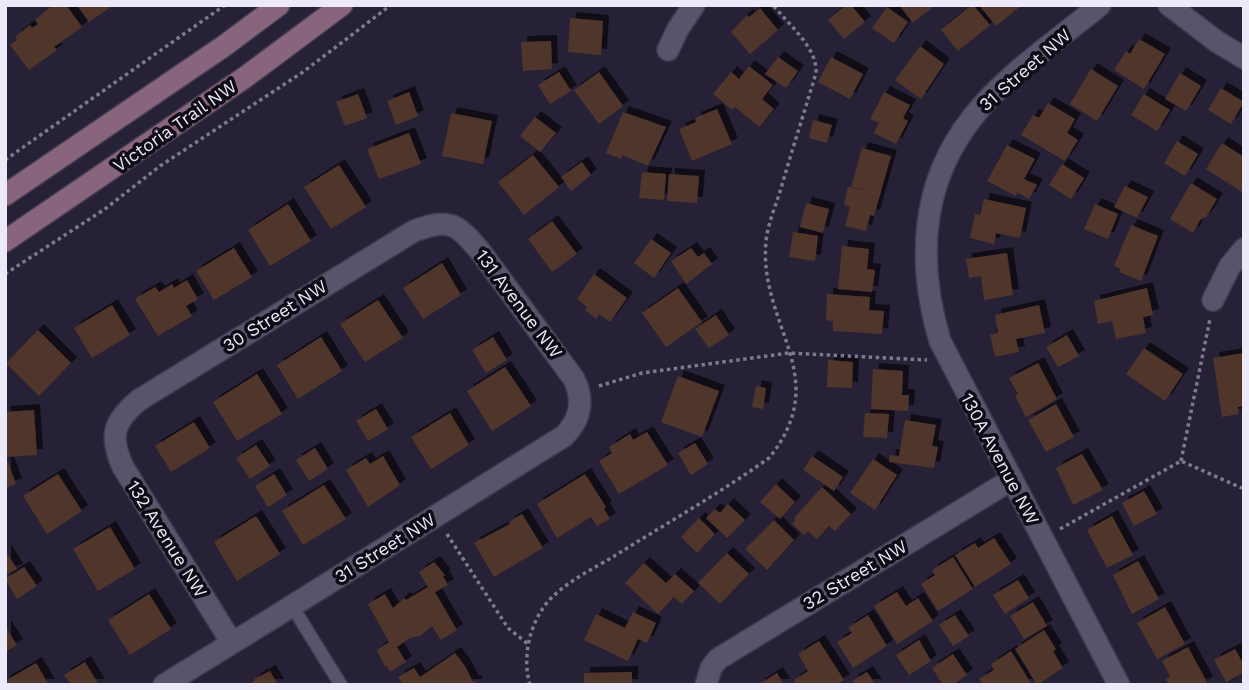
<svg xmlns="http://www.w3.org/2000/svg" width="1249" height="690" font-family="'Work Sans',sans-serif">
  <defs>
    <filter id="shadow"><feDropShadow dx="6" dy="-6" stdDeviation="0" flood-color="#0009"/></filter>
  </defs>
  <rect width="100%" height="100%" fill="#272137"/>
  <!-- building -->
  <g fill="#4f352b" filter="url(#shadow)">
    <polygon points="52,5 66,5 82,27 54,47 57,50 29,70 10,45 17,40 15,37 30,25 32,28 38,24 35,20"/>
    <polygon points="77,5 114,5 89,22"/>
    <polygon points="846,5 851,5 865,22 844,39 828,20"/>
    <polygon points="899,5 932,5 933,7 913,23"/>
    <polygon points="971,5 973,5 990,25 958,51 941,30"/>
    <polygon points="979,5 1022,5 996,26"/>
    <polygon points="887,7 908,22 894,43 872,28"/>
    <polygon points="760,8 778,30 750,54 731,32 747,15 749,17"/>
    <polygon points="570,18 603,21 601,55 568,52"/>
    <polygon points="1139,39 1165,54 1144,89 1114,70 1126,51 1130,54"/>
    <polygon points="551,41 552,69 523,71 521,42"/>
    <polygon points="920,46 944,64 921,99 895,80"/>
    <polygon points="778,57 798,71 786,88 765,74"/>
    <polygon points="831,57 863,74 850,99 818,82"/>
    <polygon points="749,66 773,85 762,99 774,109 759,127 735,107 732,110 713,94 731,72 739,79"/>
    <polygon points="1091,69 1118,86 1097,121 1070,104"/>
    <polygon points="559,72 571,91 550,104 538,85"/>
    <polygon points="599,72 623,106 599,124 574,90"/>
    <polygon points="1180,73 1201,86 1186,111 1165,99"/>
    <polygon points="1221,88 1244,102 1231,124 1208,110"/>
    <polygon points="409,92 418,116 396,125 387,101"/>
    <polygon points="884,92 910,105 903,118 908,121 896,144 874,133 879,123 870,119"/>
    <polygon points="358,94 367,118 345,126 336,102"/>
    <polygon points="1144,94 1170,110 1157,131 1131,115"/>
    <polygon points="1048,103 1075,119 1067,133 1078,140 1065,161 1021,135 1033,115 1039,118"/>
    <polygon points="717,109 732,144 692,161 679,129 696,122 695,118"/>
    <polygon points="623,112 666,127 648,166 622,155 621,159 606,153"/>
    <polygon points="451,113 492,121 483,164 442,156"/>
    <polygon points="535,117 556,133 540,152 520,136"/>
    <polygon points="813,120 832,125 827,143 809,138"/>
    <polygon points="409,133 421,164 379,179 367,149"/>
    <polygon points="1177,141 1198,154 1185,176 1164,163"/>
    <polygon points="1222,143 1244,157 1242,192 1206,169"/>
    <polygon points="1007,145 1035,159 1024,179 1037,185 1029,199 1017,192 1016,196 987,181"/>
    <polygon points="862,148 891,156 874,216 870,215 866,231 845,226 850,207 844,205 848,187 869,191 851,187"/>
    <polygon points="533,155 559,187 524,215 498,182"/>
    <polygon points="582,162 591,175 571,191 561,177"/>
    <polygon points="1062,164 1084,178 1071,199 1049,185"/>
    <polygon points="339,165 366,207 331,229 304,187"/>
    <polygon points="642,172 666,174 664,200 639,198"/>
    <polygon points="669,174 699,176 697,203 667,201"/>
    <polygon points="1191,183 1217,199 1206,217 1200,220 1193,233 1170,219"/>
    <polygon points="1125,186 1148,197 1137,218 1114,207"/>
    <polygon points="984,199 1026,208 1020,238 996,233 994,244 970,238 975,214 980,215"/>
    <polygon points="806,203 829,209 823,233 800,227"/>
    <polygon points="288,204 311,241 270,266 248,230"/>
    <polygon points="1095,204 1118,214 1108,239 1084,229"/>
    <polygon points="552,221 577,254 552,272 528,239"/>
    <polygon points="1131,225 1158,236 1141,281 1119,272 1121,269 1114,266"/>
    <polygon points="793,232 818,236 815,261 789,257"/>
    <polygon points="651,239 671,253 654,278 634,263"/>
    <polygon points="842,246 869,249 867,269 875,270 872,292 838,289"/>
    <polygon points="234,248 252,277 214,300 196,271"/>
    <polygon points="691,248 698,257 704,253 712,264 686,284 671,261"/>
    <polygon points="1007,253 1013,295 984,300 981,276 969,278 966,259"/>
    <polygon points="442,263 461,295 423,319 403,288"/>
    <polygon points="594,274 627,298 610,322 599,314 596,319 585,310 587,307 577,299"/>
    <polygon points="187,280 198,299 186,306 192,316 158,336 135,299 155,287 159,292 172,284 174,288"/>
    <polygon points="678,288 702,322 666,347 642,313"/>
    <polygon points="1147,288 1153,315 1143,317 1146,333 1116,339 1112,321 1098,324 1094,301"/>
    <polygon points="827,294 870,297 869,310 884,311 882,334 833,331 833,321 826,320"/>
    <polygon points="378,300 403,338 365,362 340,324"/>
    <polygon points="112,305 130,335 92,358 74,328"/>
    <polygon points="1039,305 1045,333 1016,339 1019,352 995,357 990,335 998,333 995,315"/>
    <polygon points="716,315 729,335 709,348 695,329"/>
    <polygon points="38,330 71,363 39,396 6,363"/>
    <polygon points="1067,335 1079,356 1058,367 1046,347"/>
    <polygon points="321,337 342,371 298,399 277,365"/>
    <polygon points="493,337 507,360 486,373 472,350"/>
    <polygon points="1144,348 1183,374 1165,401 1126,374"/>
    <polygon points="1244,353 1244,406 1238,407 1239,414 1222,417 1213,358"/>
    <polygon points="828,360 853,362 852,388 827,387"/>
    <polygon points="1038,363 1057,399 1026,417 1015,396 1018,394 1009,378"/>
    <polygon points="505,367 531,406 492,431 467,391"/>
    <polygon points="873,369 903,371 902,395 909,395 908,411 871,409"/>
    <polygon points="257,374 282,414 237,441 213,402"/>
    <polygon points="678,376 719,391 702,437 661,422"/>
    <polygon points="756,386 766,388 763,409 752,407"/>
    <polygon points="1056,404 1074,437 1046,452 1028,420"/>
    <polygon points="376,409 388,429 368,441 356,421"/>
    <polygon points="34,410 37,455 6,457 16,484 5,488 5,412"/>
    <polygon points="450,413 469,445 431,469 411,437"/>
    <polygon points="865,413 889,414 887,438 863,437"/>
    <polygon points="905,420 936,425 932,446 938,447 934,468 889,462 890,455 899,456"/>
    <polygon points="194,422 210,448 171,472 155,446"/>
    <polygon points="647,432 668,465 619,494 599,461 612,453 609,447 630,434 633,440"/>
    <polygon points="695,443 708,464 691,475 678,453"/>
    <polygon points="256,445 270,466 250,479 236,458"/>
    <polygon points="315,448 328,469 309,481 296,460"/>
    <polygon points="1082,454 1103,490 1073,505 1056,468"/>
    <polygon points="383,456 400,485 368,507 346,470 366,458 370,464"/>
    <polygon points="812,456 843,477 834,491 803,470"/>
    <polygon points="873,459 897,475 875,510 850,493"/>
    <polygon points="58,474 82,511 47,534 23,496"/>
    <polygon points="274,474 287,495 268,507 255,486"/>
    <polygon points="585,474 606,507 604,509 610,519 597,526 591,517 557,538 537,504"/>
    <polygon points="776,484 795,502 780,519 760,502"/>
    <polygon points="324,485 346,519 303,545 282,511"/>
    <polygon points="822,487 851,514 835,531 829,526 817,539 808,531 804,535 792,524 796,520 794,518"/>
    <polygon points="1144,491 1157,514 1134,526 1122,503"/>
    <polygon points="728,504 745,520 727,538 706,518 715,509 720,513"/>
    <polygon points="522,514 543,548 494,577 474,543 510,524 509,522"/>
    <polygon points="256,516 280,554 237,581 214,542"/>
    <polygon points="1112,516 1133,555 1107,568 1087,530"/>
    <polygon points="699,518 715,534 697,553 681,537"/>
    <polygon points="774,520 794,540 767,570 745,549"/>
    <polygon points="110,527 135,569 98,591 73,549"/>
    <polygon points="994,538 1011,564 975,587 955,555 975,543 978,548"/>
    <polygon points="5,550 17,569 5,575"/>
    <polygon points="727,553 749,574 720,604 698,583"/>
    <polygon points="953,557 973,589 938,611 921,584 935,575 932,570"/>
    <polygon points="1138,561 1159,599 1132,614 1113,575"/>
    <polygon points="434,562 445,575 443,576 448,585 435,592 457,630 441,640 432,626 420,636 410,638 397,647 406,662 390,672 387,666 385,667 377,650 389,642 368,604 385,594 393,608 404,598 406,600 428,587 419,572"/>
    <polygon points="644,563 666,583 675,574 694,591 682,604 674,597 658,614 625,583"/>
    <polygon points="24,567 37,586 17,599 5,579"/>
    <polygon points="1018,580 1029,598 1005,614 993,595"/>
    <polygon points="897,592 906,606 918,598 933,621 897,644 874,606"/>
    <polygon points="149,594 171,629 130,655 108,620"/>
    <polygon points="1033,602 1047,626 1024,639 1010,616"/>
    <polygon points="1165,607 1185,644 1157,659 1137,623"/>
    <polygon points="633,612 656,623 647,643 638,639 628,661 584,640 596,614 625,628"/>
    <polygon points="868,615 887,646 853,668 837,642 852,633 848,628"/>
    <polygon points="955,615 969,636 953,646 939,625"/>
    <polygon points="5,626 17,645 5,652"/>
    <polygon points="1044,630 1056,649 1053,651 1063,668 1037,685 1015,649"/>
    <polygon points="919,640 931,661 909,675 896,655"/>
    <polygon points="819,641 844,680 836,685 797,685 794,680 808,671 798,654"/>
    <polygon points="1188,647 1207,682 1203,685 1169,685 1166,679 1170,676 1162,661"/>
    <polygon points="1235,649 1244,665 1244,672 1226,682 1214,660"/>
    <polygon points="1011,651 1032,685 983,685 979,679 994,670 991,664"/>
    <polygon points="455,653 465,666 473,682 475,681 477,685 403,685 398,677 414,668 420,677"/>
    <polygon points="953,654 967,675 952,685 943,685 932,668"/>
    <polygon points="85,662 99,685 71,685 64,675"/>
    <polygon points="36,663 49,685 5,685 5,681"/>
    <polygon points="270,671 278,685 248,685 255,680 254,679"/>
    <polygon points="632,672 632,685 584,685 584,673"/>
    <polygon points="867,672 876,685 855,685 852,681"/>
    <polygon points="777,673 784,685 758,685"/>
  </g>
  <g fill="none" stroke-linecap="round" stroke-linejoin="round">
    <defs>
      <polyline id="lane" points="292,606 341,685"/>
      <g id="street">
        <path d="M1100 5C1058 40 1005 75 972 118 920 184 917 263 940 341L1119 685"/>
        <polyline points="1169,5 1216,41 1244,58"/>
        <polyline points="668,50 678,29 694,5"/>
        <polyline points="1213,300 1230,266 1244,249"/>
        <path d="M164 685C298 603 431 519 564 436 581 419 584 400 574 379L480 251C456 223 450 218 414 231L139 400C113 422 109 436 123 467L232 643"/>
        <polyline points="706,685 711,668 718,659 1011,480"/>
      </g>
      <g id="secondary">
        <polyline points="5,195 224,46 279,5"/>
        <polyline points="5,241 244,78 342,5"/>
      </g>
    </defs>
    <!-- lane casing -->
    <use href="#lane" stroke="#403b4e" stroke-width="15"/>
    <!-- street casing -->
    <use href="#street" stroke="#403b4e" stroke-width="24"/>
    <!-- secondary casing -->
    <use href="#secondary" stroke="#403b4e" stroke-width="24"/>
    <!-- path -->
    <g stroke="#7e798c" stroke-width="3.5" stroke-dasharray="3.5 3.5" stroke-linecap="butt">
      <polyline points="5,160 225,5"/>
      <polyline points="5,274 105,209 160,166 303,72 391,5"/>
      <polyline points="599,386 642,373 789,353 927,360"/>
      <polyline points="1181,461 1210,319"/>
      <polyline points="1060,529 1181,461 1244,489"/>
      <polyline points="447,534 508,628 528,644"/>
      <path d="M530 685C522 658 529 626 546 604 563 583 593 569 616 555 667 523 720 493 769 458 835 376 758 326 766 241 768 222 777 203 782 185 793 147 805 110 816 73 818 48 788 24 773 5"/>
    </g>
    <!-- lane -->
    <use href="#lane" stroke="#59536c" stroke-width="12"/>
    <!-- street -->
    <use href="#street" stroke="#59536c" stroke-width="21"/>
    <!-- secondary -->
    <use href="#secondary" stroke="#88657c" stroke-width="21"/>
  </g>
  <g text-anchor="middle" stroke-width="7" stroke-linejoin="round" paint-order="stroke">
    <!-- street labels -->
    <g font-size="18" fill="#ece9f8" stroke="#0f0c16">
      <text transform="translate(1025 70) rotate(-41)" y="6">31 Street NW</text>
      <text transform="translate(175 126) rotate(-35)" y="6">Victoria Trail NW</text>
      <text transform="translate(519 304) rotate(53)" y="6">131 Avenue NW</text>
      <text transform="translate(275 316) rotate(-32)" y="6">30 Street NW</text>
      <text transform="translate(1000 459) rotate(62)" y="6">130A Avenue NW</text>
      <text transform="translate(167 539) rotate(58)" y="6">132 Avenue NW</text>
      <text transform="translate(385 548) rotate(-32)" y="6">31 Street NW</text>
      <text transform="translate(855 575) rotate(-31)" y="6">32 Street NW</text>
    </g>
  </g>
  <!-- border -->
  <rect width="1249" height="690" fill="none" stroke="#ece9f8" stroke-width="14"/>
</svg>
